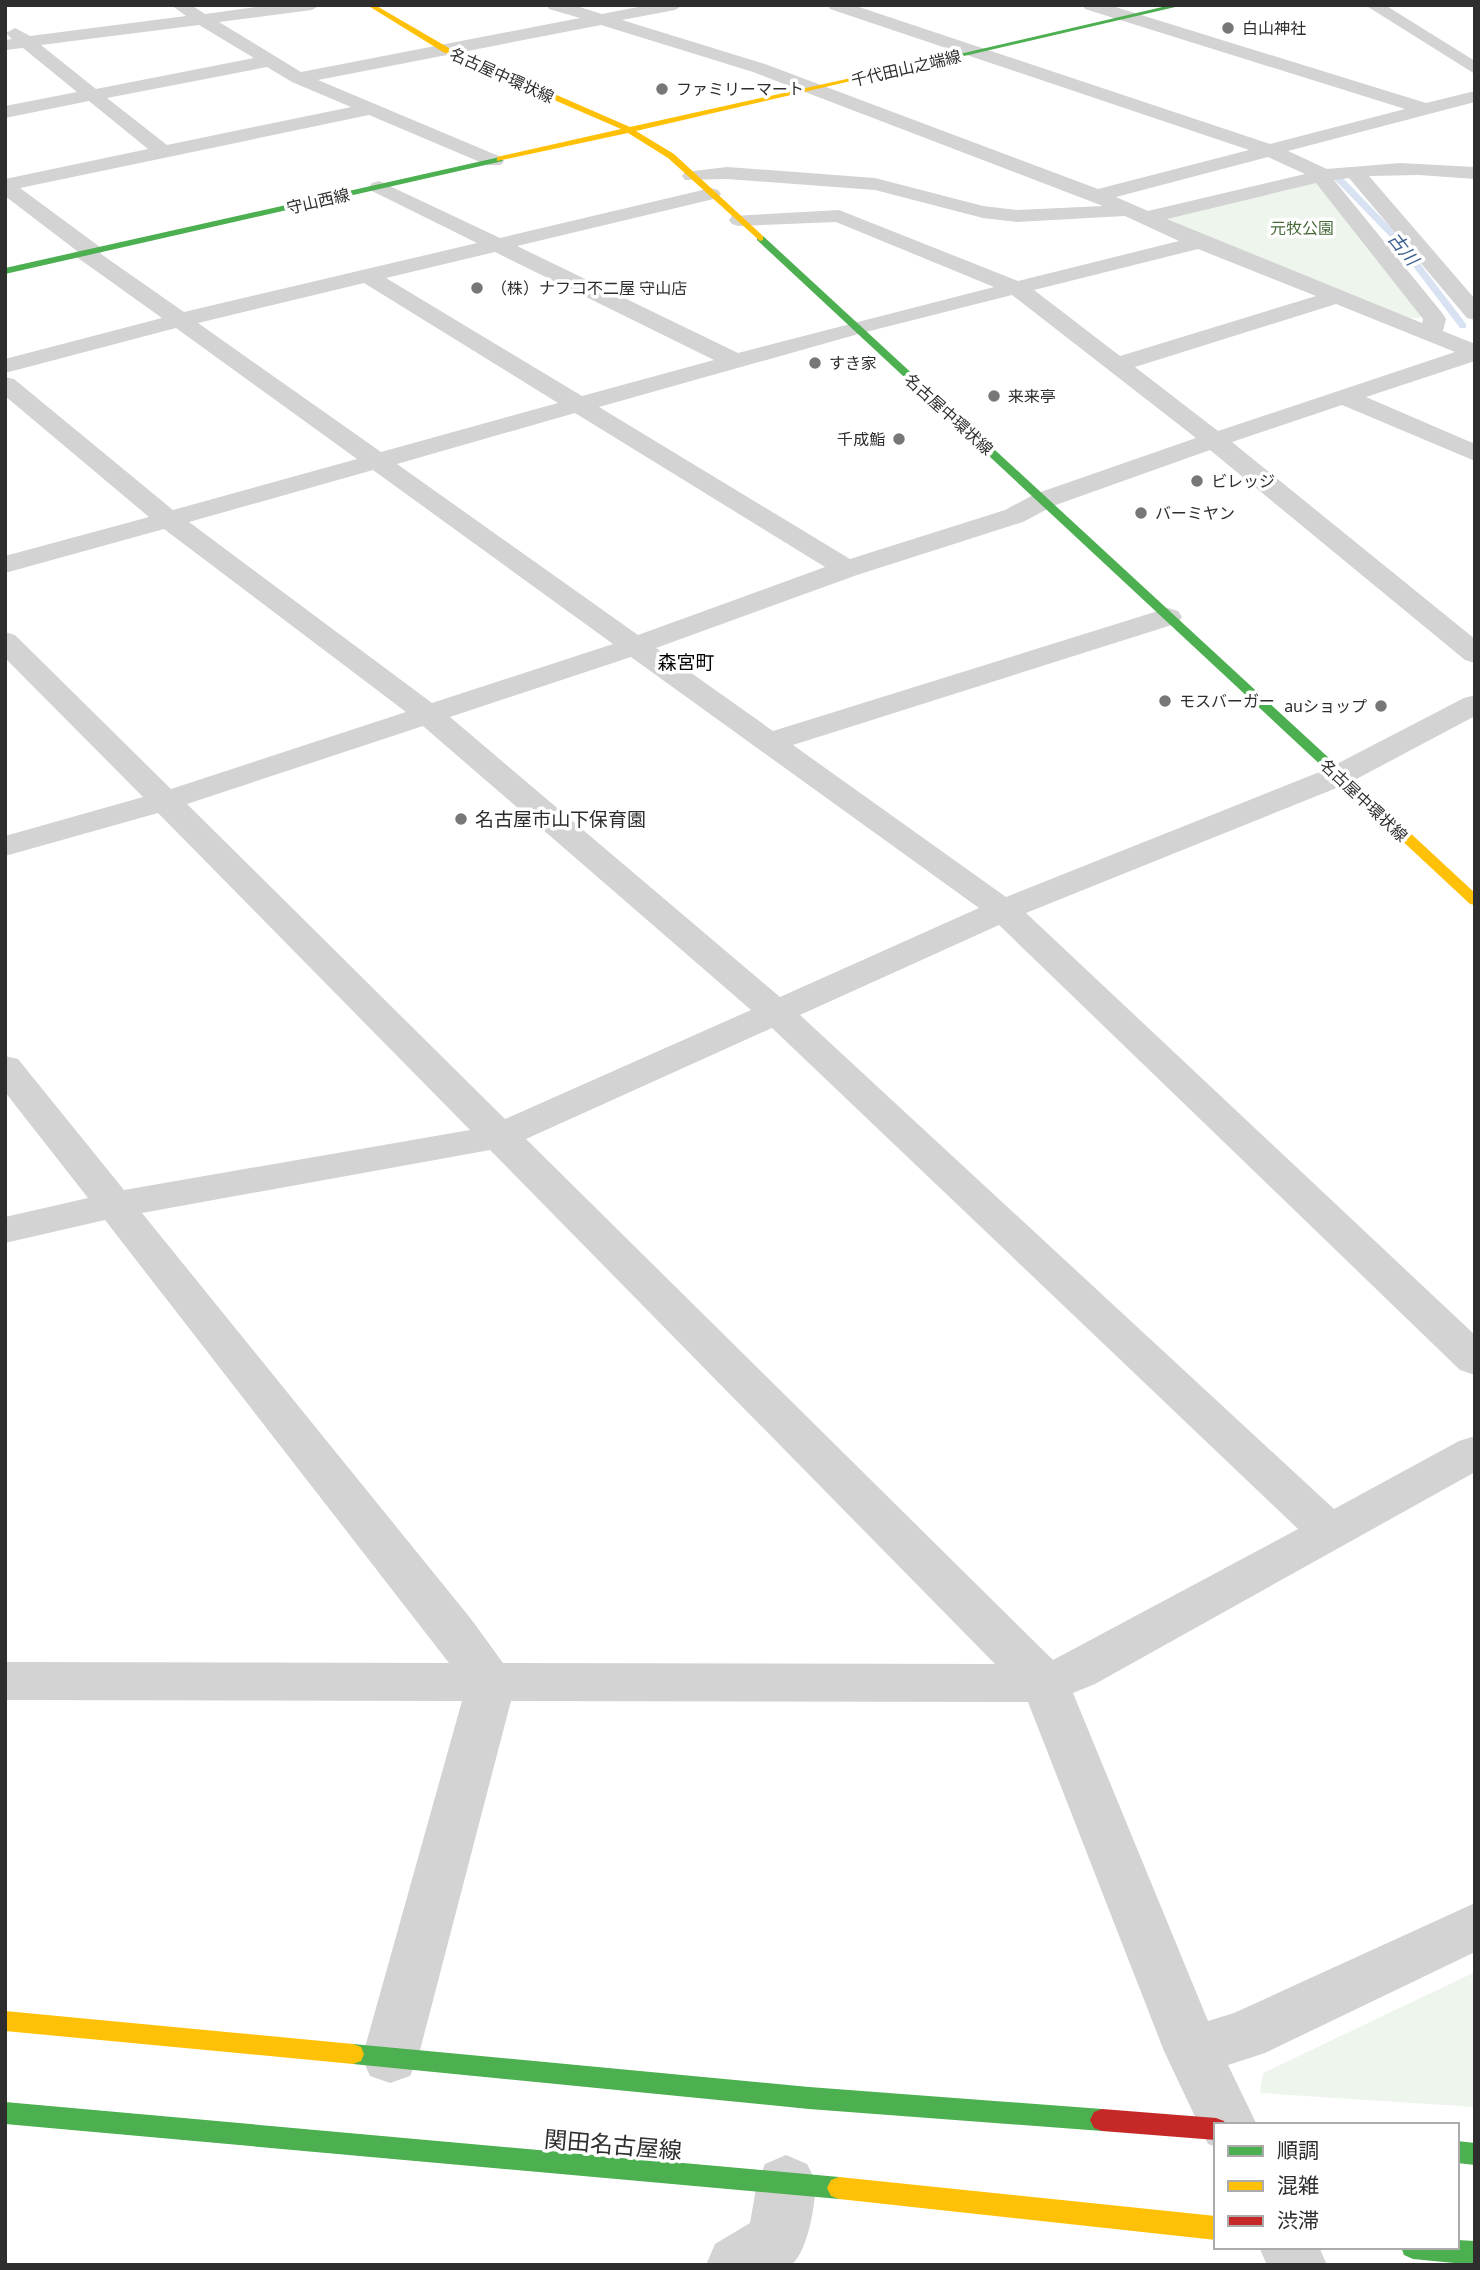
<svg xmlns="http://www.w3.org/2000/svg" width="1480" height="2270" font-family="'Noto Sans','Noto Sans JP',sans-serif">
  <rect width="100%" height="100%" fill="#fff"/>
  <!-- green -->
  <g fill="#eef5ec">
    <polygon points="1315,181 1424,314 1419,318 1407,318 1163,217"/>
    <polygon points="1475,1972 1475,2107 1260,2093 1263,2073"/>
  </g>
  <g fill="none" stroke-linecap="round" stroke-linejoin="round">
    <!-- stream -->
    <polygon fill="#d8e2f2" fill-rule="evenodd" points="1335,176 1341,176 1399,236 1466,324 1466,328 1460,328 1393,240 1335,180"/>
    <!-- street -->
    <g fill="#d3d3d3" fill-rule="evenodd">
      <path d="M171 5H191L205 14 271 5H320L312 10 219 22 301 72 580 18 549 9 547 5H573L602 14 648 5H683L675 10 622 20 765 64 1098 189 1249 150 830 9 828 5H853L1270 144 1405 109 1085 9 1083 5H1109L1426 103 1475 91V102L1288 151 1327 169 1400 163 1475 167V179L1419 175 1369 176 1475 299V320L1467 318 1349 178 1334 180 1443 314 1446 319 1443 331 1475 344V361L1366 397 1475 444V461L1342 405 1232 442 1475 639V663L1465 660 1210 450 1053 506 1023 522 857 575 656 648 773 731 1158 611 1168 608 1178 611 1182 617 1178 623 793 745 1006 897 1327 769 1464 698 1475 695V716L1349 783 1026 913 1475 1335V1375L1460 1370 999 925 800 1015 1334 1509 1459 1441 1475 1436V1472L1095 1684 1073 1693 1208 2021 1234 2013 1475 1903V1952L1265 2053 1228 2065 1257 2125H1216V2147L1208 2144 1164 2051 1028 1702 511 1701 418 2058 410 2076 390 2083 370 2076 362 2058 462 1701 5 1700V1662L449 1663 105 1220 5 1243V1217L88 1198 5 1092V1056L18 1059 124 1190 470 1130 158 813 5 856V836L143 797 5 658V632L15 635 171 789 406 712 164 529 5 573V556L149 517 5 396V377L14 379 173 510 357 459 176 328 5 373V359L162 318 78 258 77 251 5 196V179L148 149 89 101 5 118V106L77 92 23 48 5 50V40L12 39 6 33 15 28 30 36 186 16ZM199 25 254 58 96 89 41 45ZM601 25 753 72 1103 206 1017 210 983 206 875 178 727 167 685 172 682 176 685 180 727 179 875 190 983 218 1017 222 1125 216 1179 241 1018 281 839 210 732 216 729 220 732 224 739 226 836 222 994 287 738 353 517 246 718 198 721 194 718 190 711 188 500 238 379 181 372 183 369 187 372 191 477 243 184 312 101 254 100 247 20 188 369 115 487 165H501L504 161 501 157 318 80ZM267 67 292 82 351 107 167 145 107 98ZM1268 157 1305 174 1148 211 1116 197ZM1316 183 1423 319 1422 323 1167 219ZM1198 249 1316 296 1120 356 1034 290ZM495 252 714 360 582 396 386 278ZM364 283 558 403 381 452 198 323ZM1012 295 1196 438 1035 494 1005 510 850 559 599 407 862 333ZM1336 304 1455 352 1218 431 1135 367ZM575 413 825 567 638 635 397 464ZM373 470 613 644 432 703 189 522ZM631 657 979 908 780 997 450 717ZM423 726 751 1010 505 1119 187 804ZM772 1028 1298 1529 1053 1660 526 1139ZM490 1150 995 1664 503 1663 471 1619 142 1213Z"/>
      <polygon points="1365,5 1385,5 1475,61 1475,74"/>
      <path d="M786 2155 807 2164C810 2170 815 2178 815 2185 816 2204 807 2254 791 2265H706L715 2244 750 2223 757 2183 765 2164Z"/>
      <polygon points="1259,2247 1319,2247 1327,2265 1267,2265"/>
    </g>
    <!-- fast -->
    <g fill="#4caf50" fill-rule="evenodd">
      <polygon points="1171,5 1184,5 860,80 856,78"/>
      <polygon points="500,157 503,161 5,274 5,268"/>
      <polygon points="757,236 763,236 1407,830 1407,836 1397,836 757,240"/>
      <polygon points="353,2044 809,2087 1102,2109 1110,2112 1114,2120 1110,2128 1102,2131 809,2109 353,2064 345,2061 342,2054 345,2047"/>
      <polygon points="5,2102 839,2177 847,2180 851,2188 847,2196 839,2199 5,2124"/>
      <polygon points="1457,2141 1475,2143 1475,2165 1457,2163"/>
      <polygon points="1457,2240 1475,2241 1475,2265 1413,2259 1404,2255 1401,2247 1457,2247"/>
    </g>
    <!-- slow -->
    <g fill="#ffc107" fill-rule="evenodd">
      <polygon points="367,5 375,5 449,48 630,127 860,76 864,78 636,131 674,154 763,236 763,240 760,241 668,158 628,133 497,161 497,157 621,129 443,52"/>
      <polygon points="1402,829 1407,830 1475,893 1475,905 1470,904 1397,836 1397,830"/>
      <polygon points="5,2011 353,2044 361,2047 364,2054 361,2061 353,2064 5,2031"/>
      <polygon points="839,2177 1216,2216 1216,2240 839,2199 831,2196 827,2188 831,2180"/>
    </g>
    <!-- jam -->
    <polygon fill="#c62828" fill-rule="evenodd" points="1102,2109 1216,2118 1224,2121 1226,2125 1216,2125 1216,2140 1102,2131 1094,2128 1090,2120 1094,2112"/>
  </g>
  <!-- markers -->
  <g fill="#777" stroke="#fff" stroke-width="2.5">
    <circle cx="1228" cy="28" r="7"/>
    <circle cx="662" cy="89" r="7"/>
    <circle cx="477" cy="288" r="7"/>
    <circle cx="815" cy="363" r="7"/>
    <circle cx="994" cy="396" r="7"/>
    <circle cx="899" cy="439" r="7"/>
    <circle cx="1197" cy="481" r="7"/>
    <circle cx="1141" cy="513" r="7"/>
    <circle cx="1165" cy="701" r="7"/>
    <circle cx="1381" cy="706" r="7"/>
    <circle cx="461" cy="819" r="7"/>
  </g>
  <g text-anchor="middle" stroke-width="7" stroke-linejoin="round" paint-order="stroke">
    <!-- far-poi labels -->
    <g font-size="16" fill="#2e2e2e" stroke="#fff" text-anchor="start">
      <text x="1242" y="34">白山神社</text>
      <text x="676" y="95">ファミリーマート</text>
      <text x="491" y="294">（株）ナフコ不二屋 守山店</text>
      <text x="829" y="369">すき家</text>
      <text x="1008" y="402">来来亭</text>
      <text x="885" y="445" text-anchor="end">千成鮨</text>
      <text x="1211" y="487">ビレッジ</text>
      <text x="1155" y="519">バーミヤン</text>
      <text x="1179" y="707">モスバーガー</text>
      <text x="1367" y="712" text-anchor="end">auショップ</text>
    </g>
    <!-- far-street labels -->
    <g font-size="16" fill="#2e2e2e" stroke="#fff">
      <text transform="translate(906 68) rotate(-13)" y="6">千代田山之端線</text>
      <text transform="translate(502 75) rotate(24)" y="6">名古屋中環状線</text>
      <text transform="translate(318 201) rotate(-13)" y="6">守山西線</text>
      <text transform="translate(949 414) rotate(42)" y="6">名古屋中環状線</text>
      <text transform="translate(1364 800) rotate(43)" y="6">名古屋中環状線</text>
    </g>
    <!-- far-park labels -->
    <g font-size="16" fill="#486a3b" stroke="#fff">
      <text x="1302" y="234">元牧公園</text>
    </g>
    <!-- far-water labels -->
    <g font-size="18" font-style="italic" fill="#3c5e90" stroke="#fff">
      <text transform="translate(1403 249) rotate(51)" y="6">古川</text>
    </g>
    <!-- far-quarter labels -->
    <g font-size="19" fill="#000" stroke="#fff">
      <text x="686" y="669">森宮町</text>
    </g>
    <!-- poi labels -->
    <g font-size="19" fill="#2e2e2e" stroke="#fff" text-anchor="start">
      <text x="475" y="826">名古屋市山下保育園</text>
    </g>
    <!-- near-street labels -->
    <g font-size="23" fill="#2e2e2e" stroke="#fff">
      <text transform="translate(613 2145) rotate(5)" y="8">関田名古屋線</text>
    </g>
  </g>
  <!-- border -->
  <rect width="1480" height="2270" fill="none" stroke="#2e2e2e" stroke-width="14"/>
  <!-- legend -->
  <rect x="1214" y="2123" width="245" height="126" fill="#ffffff" stroke="#ababab" stroke-width="2"/>
  <rect x="1228" y="2146" width="35" height="10" fill="#4caf50" stroke="#ababab" stroke-width="2"/>
  <text x="1277" y="2158" font-size="21" fill="#2e2e2e">順調</text>
  <rect x="1228" y="2181" width="35" height="10" fill="#ffc107" stroke="#ababab" stroke-width="2"/>
  <text x="1277" y="2193" font-size="21" fill="#2e2e2e">混雑</text>
  <rect x="1228" y="2216" width="35" height="10" fill="#c62828" stroke="#ababab" stroke-width="2"/>
  <text x="1277" y="2228" font-size="21" fill="#2e2e2e">渋滞</text>
</svg>
